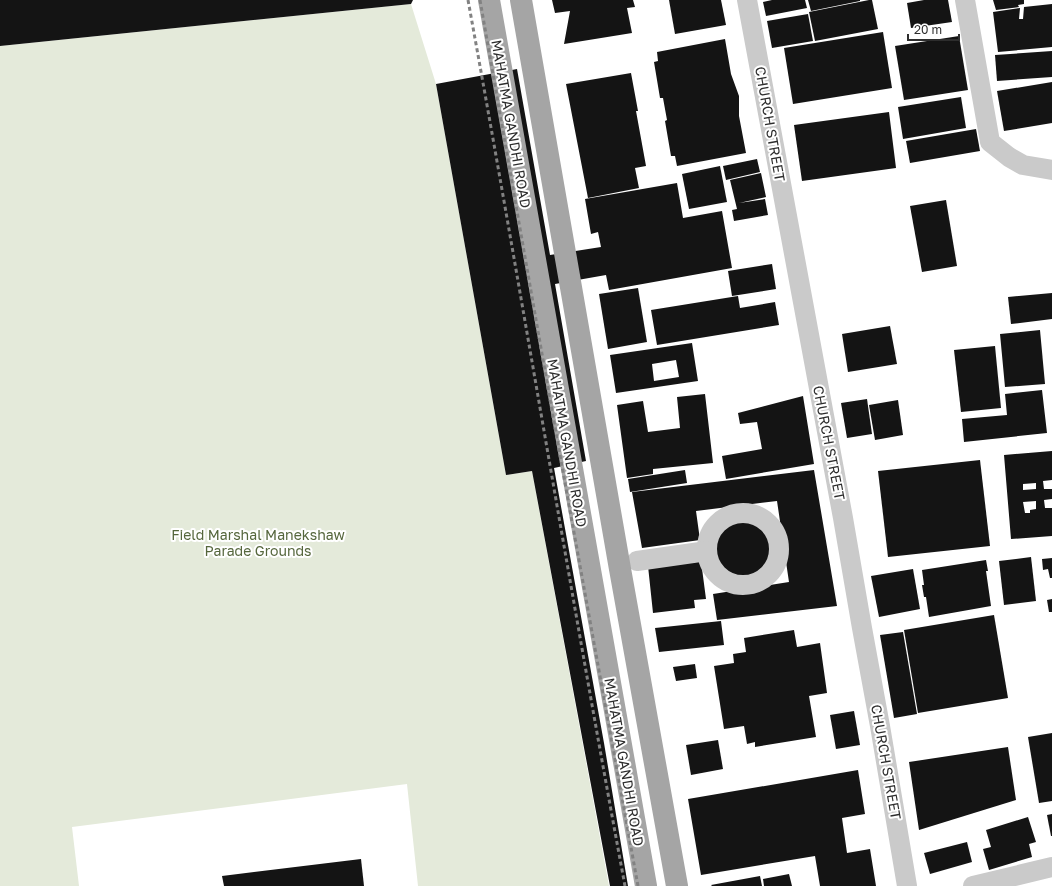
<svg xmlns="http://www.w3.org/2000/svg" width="1052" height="886" font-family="'Golos Text',sans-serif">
  <rect width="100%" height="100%" fill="#fff"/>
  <!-- green -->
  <polygon fill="#e4eada" points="411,4 436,84 506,475 532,471 609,886 418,886 407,784 72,827 79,886 0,886 0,46"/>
  <!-- building -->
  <g fill="#141414" fill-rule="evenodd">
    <polygon points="0,0 413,0 411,4 0,46"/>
    <polygon points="552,0 633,0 635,7 627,8 632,33 564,44 570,11 555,13"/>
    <polygon points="669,0 721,0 726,25 675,34"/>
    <polygon points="772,0 805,0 807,8 766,16 763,2"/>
    <polygon points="808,0 860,0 860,1 811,11"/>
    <polygon points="869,0 872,0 878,29 815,41 809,12"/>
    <polygon points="924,0 948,0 952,22 911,28 907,3"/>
    <polygon points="993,0 1024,0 1024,4 1018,5 1019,7 996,10"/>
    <polygon points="1052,4 1052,47 998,52 993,12 1020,8 1019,19 1023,19 1024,7"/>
    <polygon points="808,14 813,41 772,48 767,21"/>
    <polygon points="883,32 892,88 793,104 784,48"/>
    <polygon points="959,36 968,90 904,100 895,46"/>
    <polygon points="725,39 731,74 739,96 739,116 746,153 677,166 675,156 671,156 665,121 667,120 663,98 660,98 654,62 658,61 657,52"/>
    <polygon points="1052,51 1052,77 997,81 995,55"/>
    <polygon points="517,69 550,255 601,247 598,232 591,234 585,199 677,183 683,218 722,211 732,268 609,290 606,275 555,284 586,461 554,468 604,743 628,886 610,886 532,471 506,475 436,84"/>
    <polygon points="631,73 638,111 636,111 646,166 635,168 639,188 588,198 566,84"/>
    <polygon points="1052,82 1052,123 1004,131 997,91"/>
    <polygon points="961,97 966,128 903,139 898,107"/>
    <polygon points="889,112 896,168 802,181 794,125"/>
    <polygon points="976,129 980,151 910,163 906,141"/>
    <polygon points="757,159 760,172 726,180 723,166"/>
    <polygon points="720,166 727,202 689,209 682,174"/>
    <polygon points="761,173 766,197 739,203 765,199 768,215 734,221 732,210 737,209 730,180"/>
    <polygon points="946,200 957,266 922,272 910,206"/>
    <polygon points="772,264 776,289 732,296 728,271"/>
    <polygon points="638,288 647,342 608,349 599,294"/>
    <polygon points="1052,293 1052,319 1011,324 1008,297"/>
    <polygon points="738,296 740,308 775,302 779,325 657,345 651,310"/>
    <polygon points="890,326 897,364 848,372 842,334"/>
    <polygon points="1040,330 1045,384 1005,387 1000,334"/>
    <path d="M692 343 698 381 616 393 610 355ZM676 360 679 377 654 381 652 364Z"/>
    <polygon points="995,346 1001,408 961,412 954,350"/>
    <polygon points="1042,390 1047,433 964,442 962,419 1007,415 1005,394"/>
    <polygon points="705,394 713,463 653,469 653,474 627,478 617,405 643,401 648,432 680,428 677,397"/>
    <polygon points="803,396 814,464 726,479 722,456 762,449 757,422 740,424 738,413"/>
    <polygon points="867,399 872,434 847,438 841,403"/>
    <polygon points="898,400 903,435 875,440 869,405"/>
    <path d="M1052 451V480L1043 481 1044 489H1052V499L1044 500 1045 508H1052V536L1011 539 1004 455ZM1036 483V489L1023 490V484ZM1036 501V509L1030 510V513H1025L1023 502Z"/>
    <polygon points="980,460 990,546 888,557 878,471"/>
    <polygon points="685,470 687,483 630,492 628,479"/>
    <polygon points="814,470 837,606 717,620 713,594 789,582 777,501 696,511 700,540 642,548 632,492"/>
    <circle cx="743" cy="548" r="29"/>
    <polygon points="1031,557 1036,601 1004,605 999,561"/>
    <polygon points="1052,558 1052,578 1050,578 1048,569 1043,570 1042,559"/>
    <polygon points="986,560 988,571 986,571 991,606 929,617 926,597 924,597 922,585 924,585 922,570"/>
    <polygon points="701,561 706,599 694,600 695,608 653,613 648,566"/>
    <polygon points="913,569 920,609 879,617 871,576"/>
    <polygon points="1052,599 1052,612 1049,612 1047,600"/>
    <polygon points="994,615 1008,698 918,713 904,630"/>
    <polygon points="721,621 724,645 659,652 655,628"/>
    <polygon points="794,630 797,647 820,643 827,693 809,696 816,737 755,747 755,742 747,744 744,726 724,729 714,666 734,663 733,654 746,652 744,638"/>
    <polygon points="903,632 917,714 894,718 880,635"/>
    <polygon points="695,664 697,678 676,681 673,667"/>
    <polygon points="854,711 860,745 836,749 830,715"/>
    <polygon points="1052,733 1052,801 1039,803 1028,737"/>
    <polygon points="718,740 723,769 691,775 686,745"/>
    <polygon points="1008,747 1016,800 919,830 909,762"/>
    <polygon points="858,770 865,814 842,818 847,853 870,849 876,886 820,886 815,856 701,875 688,799"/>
    <polygon points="1052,814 1052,836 1051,836 1047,815"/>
    <polygon points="1028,817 1036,842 1029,844 1032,857 989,870 983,849 991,847 986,830"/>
    <polygon points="967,842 972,862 930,874 924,853"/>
    <polygon points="361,859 364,886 224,886 222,876"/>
    <polygon points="789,874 792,886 764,886 763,879"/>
    <polygon points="760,876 762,886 712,886 711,885"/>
  </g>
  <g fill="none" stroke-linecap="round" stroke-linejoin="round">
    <!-- minor -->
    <g stroke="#cacaca" stroke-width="20">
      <polyline points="747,0 843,518 862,628 880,726 907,886"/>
      <polyline points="965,0 990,142 1009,157 1023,165 1052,170"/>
      <circle cx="743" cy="549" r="36"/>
      <polyline points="637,561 707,551"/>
      <polyline points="973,886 1052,867"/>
    </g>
    <!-- major -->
    <g stroke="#a5a5a5" stroke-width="22">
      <polyline points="489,0 646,886"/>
      <polyline points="521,0 620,569 677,886"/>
    </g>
    <!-- rail -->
    <g stroke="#828282" stroke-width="3" stroke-dasharray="4 3" stroke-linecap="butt">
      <path d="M468 0C522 295 570 591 625 886"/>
      <polyline points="480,0 552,411 638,886"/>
    </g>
  </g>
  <g text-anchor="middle" stroke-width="4" stroke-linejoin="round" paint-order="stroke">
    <!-- street labels -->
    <g font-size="14" fill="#2d2d2d" stroke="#fff">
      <text transform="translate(511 124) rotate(80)" y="5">MAHATMA GANDHI ROAD</text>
      <text transform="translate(770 124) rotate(80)" y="5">CHURCH STREET</text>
      <text transform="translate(567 443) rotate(80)" y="5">MAHATMA GANDHI ROAD</text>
      <text transform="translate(829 443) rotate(79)" y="5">CHURCH STREET</text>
      <text transform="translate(624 762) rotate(80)" y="5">MAHATMA GANDHI ROAD</text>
      <text transform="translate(886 762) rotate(80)" y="5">CHURCH STREET</text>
    </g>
    <!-- park labels -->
    <g font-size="14" fill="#55663c" stroke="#fff">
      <text x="258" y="540">Field Marshal Manekshaw<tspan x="258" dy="16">Parade Grounds</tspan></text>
    </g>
  </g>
  <!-- scale -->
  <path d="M908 34v6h51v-6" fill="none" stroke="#2d2d2d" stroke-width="2"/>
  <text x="914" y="34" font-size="12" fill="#2d2d2d" stroke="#ffffff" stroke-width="3" paint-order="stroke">20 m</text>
</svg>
